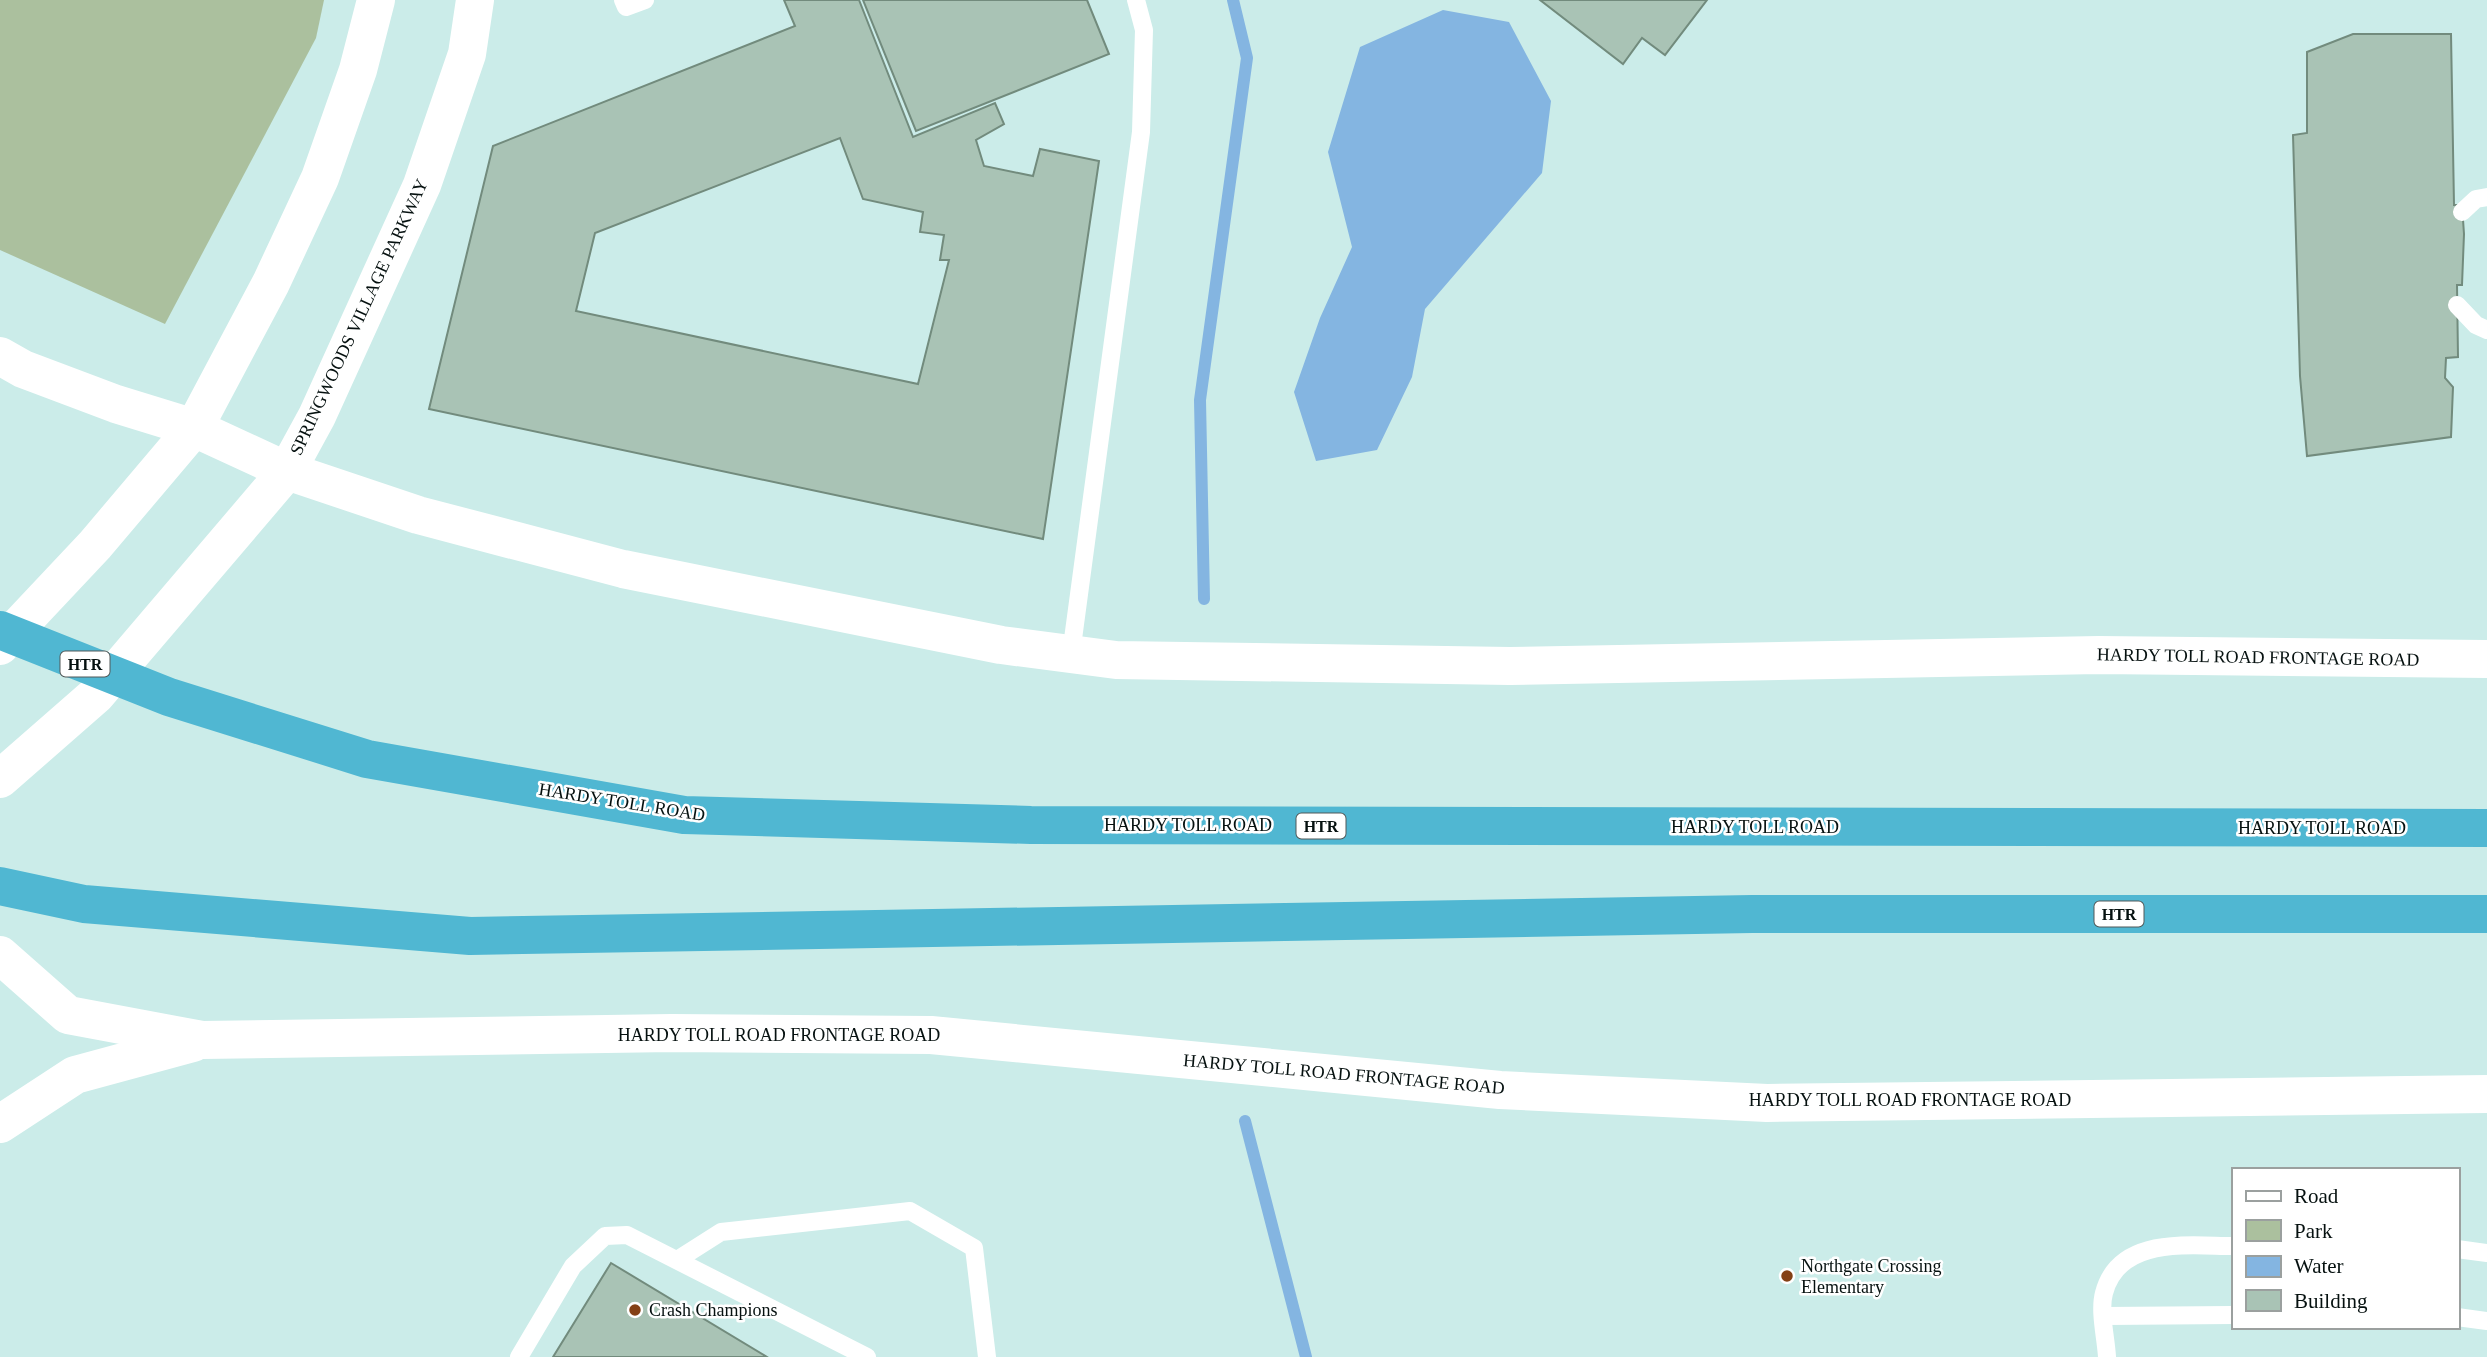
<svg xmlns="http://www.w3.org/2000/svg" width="2487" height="1357" font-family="'Times New Roman',serif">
  <rect width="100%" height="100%" fill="#cbece9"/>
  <!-- green -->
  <polygon fill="#abc09e" points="0,0 324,0 316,38 165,324 0,250"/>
  <!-- water -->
  <polygon fill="#84b5e1" points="1443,10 1509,22 1551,101 1542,173 1425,309 1412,377 1377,450 1316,461 1294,392 1320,318 1352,247 1328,152 1360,47"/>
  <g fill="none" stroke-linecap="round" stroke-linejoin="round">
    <!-- stream -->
    <g stroke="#84b5e1" stroke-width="12">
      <polyline points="1204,599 1200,400 1247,58 1233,0"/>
      <polyline points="1245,1121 1306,1357"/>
    </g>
  </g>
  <!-- building -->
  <g fill="#a9c3b5" stroke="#728b7d" stroke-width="2" fill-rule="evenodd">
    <path d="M784 0H859L913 137 995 103 1004 124 976 140 984 166 1033 176 1040 149 1099 161 1043 539 429 409 493 146 795 26ZM840 138 863 199 923 212 920 232 944 235 940 260H949L918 384 576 311 595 233Z"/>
    <polygon points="863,0 1087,0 1109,54 916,131"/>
    <polygon points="1540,0 1707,0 1665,55 1642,38 1623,64"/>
    <polygon points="2353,34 2451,34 2454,205 2462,205 2464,234 2462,285 2457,285 2458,357 2446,358 2445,378 2453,387 2451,437 2307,456 2300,376 2293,135 2307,133 2307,52"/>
    <polygon points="611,1263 767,1357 553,1357"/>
  </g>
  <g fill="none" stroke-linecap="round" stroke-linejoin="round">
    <!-- lane -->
    <g stroke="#fff" stroke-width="18">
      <polyline points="623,0 626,7 645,0"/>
      <polyline points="2462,212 2476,199 2487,197"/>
      <polyline points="2457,305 2476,325 2487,330"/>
      <polyline points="1071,654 1141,132 1144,30 1136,0"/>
      <polyline points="2457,1249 2487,1253"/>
      <polyline points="677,1260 721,1232 910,1211 974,1248 987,1357"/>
      <polyline points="2105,1316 2233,1315"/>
      <polyline points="2457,1317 2487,1321"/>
      <polyline points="519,1357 573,1266 605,1236 627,1235 867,1357"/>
      <path d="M2107 1357C2106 1338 2099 1311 2104 1293 2119 1236 2188 1246 2233 1246"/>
    </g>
    <!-- secondary -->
    <g stroke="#fff" stroke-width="38">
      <polyline points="0,356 23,369 116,404 194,428 287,471 418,515 623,569 1001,645 1116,660 1510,666 2099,655 2487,659"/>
      <polyline points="0,646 95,545 194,428 271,283 320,178 358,70 376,0"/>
      <polyline points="0,779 96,695 287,471 317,416 422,185 467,54 475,0"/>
      <polyline points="0,955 68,1015 202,1040 672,1033 931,1035 1500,1090 1767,1103 2487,1094"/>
      <polyline points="0,1124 75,1075 193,1043"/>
    </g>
    <!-- highway -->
    <g stroke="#50b7d2" stroke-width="38">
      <polyline points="0,630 169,697 367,759 684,815 1031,825 2487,828"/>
      <polyline points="0,886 84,904 470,936 1752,914 2487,914"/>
    </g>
  </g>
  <!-- markers -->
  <g fill="#844015" stroke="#fff" stroke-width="2.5">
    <circle cx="1787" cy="1276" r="7"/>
    <circle cx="635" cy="1310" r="7"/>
  </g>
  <g text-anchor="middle" stroke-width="5" stroke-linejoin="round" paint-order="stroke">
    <!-- shield labels -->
    <g fill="#fff" stroke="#515858" stroke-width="2">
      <rect x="60.5" y="651.5" width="49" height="25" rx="5"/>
      <rect x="1296.5" y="813.5" width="49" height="25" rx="5"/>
      <rect x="2094.5" y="901.5" width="49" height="25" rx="5"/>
    </g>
    <g font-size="16" font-weight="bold" fill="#061110">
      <text x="85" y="670">HTR</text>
      <text x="1321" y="832">HTR</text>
      <text x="2119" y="920">HTR</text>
    </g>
    <!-- street labels -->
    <g font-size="18" fill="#061110" stroke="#fff">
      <text transform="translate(359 317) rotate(-65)" y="6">SPRINGWOODS VILLAGE PARKWAY</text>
      <text transform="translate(2258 657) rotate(1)" y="6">HARDY TOLL ROAD FRONTAGE ROAD</text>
      <text transform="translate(622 802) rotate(9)" y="6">HARDY TOLL ROAD</text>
      <text x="1188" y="831">HARDY TOLL ROAD</text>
      <text x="1755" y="833">HARDY TOLL ROAD</text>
      <text x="2322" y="834">HARDY TOLL ROAD</text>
      <text x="779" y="1041">HARDY TOLL ROAD FRONTAGE ROAD</text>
      <text transform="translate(1344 1074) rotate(5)" y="6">HARDY TOLL ROAD FRONTAGE ROAD</text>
      <text x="1910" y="1106">HARDY TOLL ROAD FRONTAGE ROAD</text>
    </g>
    <!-- poi labels -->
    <g font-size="18" fill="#061110" stroke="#fff" text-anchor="start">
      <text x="1801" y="1272">Northgate Crossing<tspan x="1801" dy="21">Elementary</tspan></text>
      <text x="649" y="1316">Crash Champions</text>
    </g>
  </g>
  <!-- legend -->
  <rect x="2232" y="1168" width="228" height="161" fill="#ffffff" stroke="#9ba09f" stroke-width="2"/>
  <rect x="2246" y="1191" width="35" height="10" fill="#ffffff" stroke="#9ba09f" stroke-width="2"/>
  <text x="2294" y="1203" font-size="21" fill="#061110">Road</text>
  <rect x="2246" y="1220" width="35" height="21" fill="#abc09e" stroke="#9ba09f" stroke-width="2"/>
  <text x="2294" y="1238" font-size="21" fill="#061110">Park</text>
  <rect x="2246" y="1256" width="35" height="21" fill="#84b5e1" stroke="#9ba09f" stroke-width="2"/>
  <text x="2294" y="1273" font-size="21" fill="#061110">Water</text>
  <rect x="2246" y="1290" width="35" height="21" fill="#a9c3b5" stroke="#9ba09f" stroke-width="2"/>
  <text x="2294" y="1308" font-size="21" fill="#061110">Building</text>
</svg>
